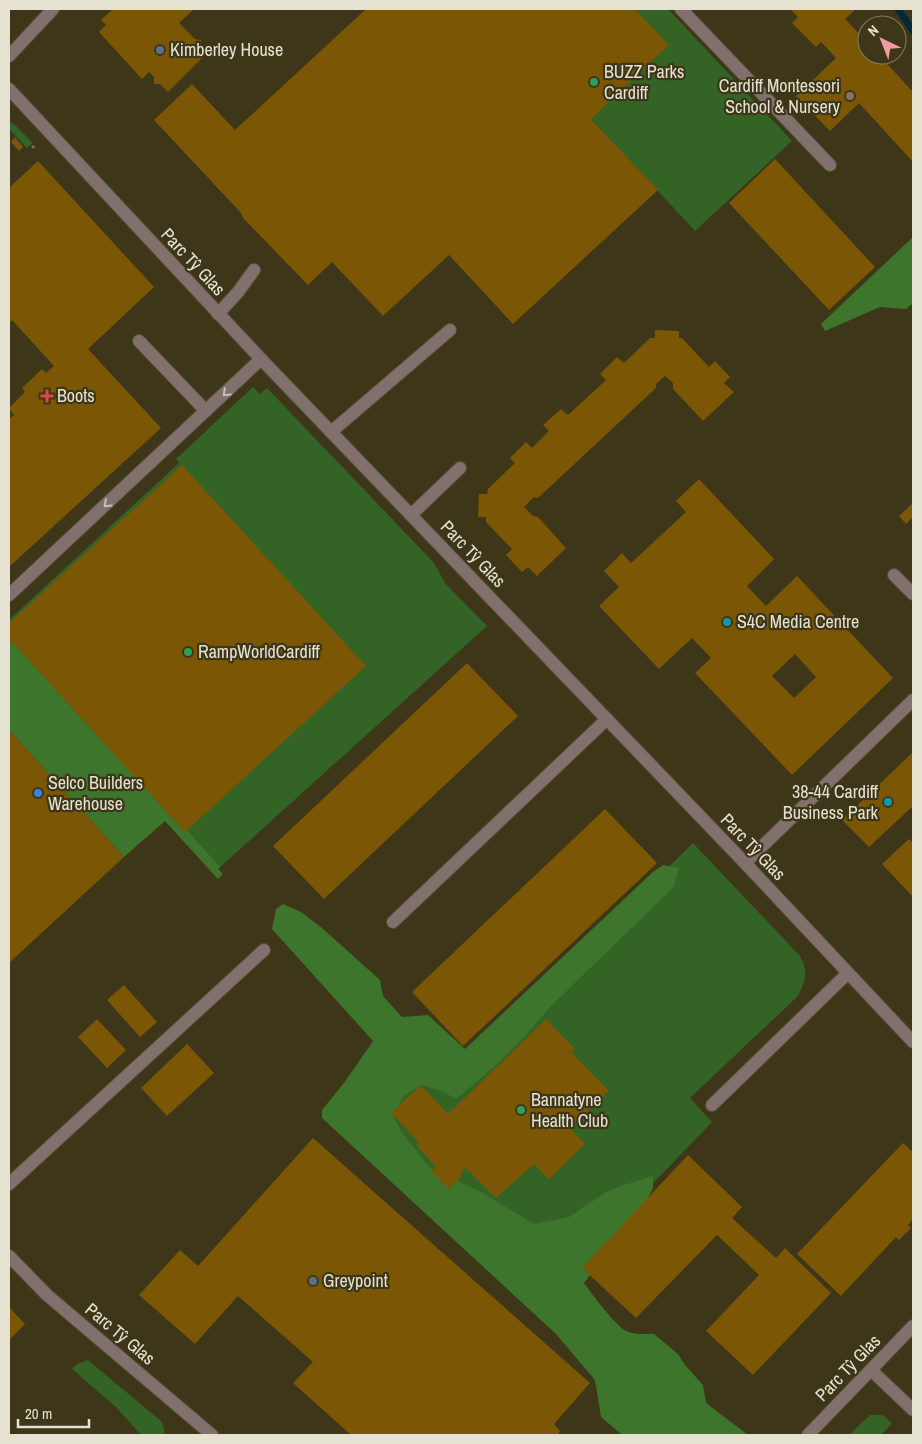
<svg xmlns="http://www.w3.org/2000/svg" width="922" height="1444" font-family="'Archivo Narrow',sans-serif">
  <rect width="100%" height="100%" fill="#3d3619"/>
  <!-- green -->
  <g fill="#336325">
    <polygon points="489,9 668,9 792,141 695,231"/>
    <polygon points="9,121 16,126 33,143 27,148 9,129"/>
    <polygon points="253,387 260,394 267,388 434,563 445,583 487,626 218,869 223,874 218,879 9,650 9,620 179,463 176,459"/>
    <path d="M693 843 800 956C809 973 806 979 798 996L690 1098 712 1122 556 1284 358 1107 463 1068Z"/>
    <polygon points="88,1360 161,1421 164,1428 164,1435 141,1435 117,1408 72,1369 77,1364"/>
    <polygon points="870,1415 882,1415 891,1422 891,1424 881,1435 849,1435"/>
  </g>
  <!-- forest -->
  <g fill="#3c752b">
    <polygon points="913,237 913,303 906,309 880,307 825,331 821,324"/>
    <polygon points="9,639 185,831 187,830 220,867 218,869 223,874 218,879 165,821 124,857 9,730"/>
    <path d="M663 865 679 868 674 887 548 1009C522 1043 489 1072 456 1099L442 1091 421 1085 403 1097 393 1116 403 1134 430 1168 483 1193 534 1224 569 1217 606 1192 624 1185 653 1176V1188L643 1208 584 1283C591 1293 616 1326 626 1331 634 1335 645 1334 654 1334L678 1354 685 1365 703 1385 706 1403 748 1435H622L601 1417 595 1380 556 1334 322 1118V1110L344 1083 373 1041 272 929 276 909 283 904 301 912 322 928 380 980 383 996 402 1017 428 1015 465 1049 654 871Z"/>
  </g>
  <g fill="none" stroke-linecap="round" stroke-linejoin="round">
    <!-- stream -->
    <polyline stroke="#032837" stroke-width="7" points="898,9 913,31"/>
  </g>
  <!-- building -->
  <g fill="#7a5605" fill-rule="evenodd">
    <polygon points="113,9 194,9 179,23 195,39 201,40 201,46 207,53 168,92 160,84 154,84 154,77 149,72 142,79 99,32 106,25 101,20"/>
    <polygon points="366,9 635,9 669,45 591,119 658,190 513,324 449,255 383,316 332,262 308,285 243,218 241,213 154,120 192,84 235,130"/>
    <polygon points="790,9 856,9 845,19 867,42 867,55 879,55 913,92 913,162 859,103 830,131 796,96 836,58 821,42 816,47 792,23 798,17"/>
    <polygon points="15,137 23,147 19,151 11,142"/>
    <polygon points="775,159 875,267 829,310 729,203"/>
    <polygon points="38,161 154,287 88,349 161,428 9,567 9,419 14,415 9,408 25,392 22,388 42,369 46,373 54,366 12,320 9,323 9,188"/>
    <polygon points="655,330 679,331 679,338 682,338 709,367 715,361 730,377 724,383 734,392 703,421 673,389 673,383 665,376 656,384 656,388 538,498 534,497 524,507 533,516 538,517 566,548 537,576 528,567 522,572 506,555 512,549 486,522 486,517 478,517 479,494 487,494 488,489 515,463 510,458 526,442 532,448 549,431 543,425 561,409 568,415 606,380 600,374 617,357 624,363 650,338 655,338"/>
    <polygon points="182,465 366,666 185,832 9,639 9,623"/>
    <path d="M699 479 774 559 747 586 766 606 797 576 893 678 792 775 695 673 711 658 692 638 659 669 599 606 619 587 604 571 622 553 631 563 686 512 676 501ZM795 654 816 677 794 698 772 676Z"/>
    <polygon points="913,503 913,517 906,524 899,516"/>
    <polygon points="467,663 518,716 324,899 273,846"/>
    <polygon points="9,730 124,857 9,963"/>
    <polygon points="913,752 913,806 869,847 842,820"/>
    <polygon points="605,809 657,863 463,1046 412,992"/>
    <polygon points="909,839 913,843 913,897 882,864"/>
    <polygon points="124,985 157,1022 140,1037 107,1000"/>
    <polygon points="97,1019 126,1050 107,1068 78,1037"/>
    <polygon points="546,1019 575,1049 571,1052 609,1091 570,1128 585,1144 549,1179 534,1164 496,1198 466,1168 460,1174 462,1176 449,1189 431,1171 436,1167 416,1145 419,1142 391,1113 421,1085 448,1114"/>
    <polygon points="187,1044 214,1073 167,1116 141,1088"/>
    <polygon points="313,1138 590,1383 554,1424 560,1431 558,1435 351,1435 293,1383 313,1362 238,1296 195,1344 139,1295 180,1250 198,1266"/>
    <polygon points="903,1143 913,1152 913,1219 908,1225 911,1228 899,1240 896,1237 841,1296 797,1254"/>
    <polygon points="688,1155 742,1207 732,1218 776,1258 785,1248 831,1293 753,1375 706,1331 759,1275 717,1235 636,1318 582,1268"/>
    <polygon points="9,1307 25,1324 9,1340"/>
  </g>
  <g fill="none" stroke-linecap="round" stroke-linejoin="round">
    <defs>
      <g id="minor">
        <polyline points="681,9 830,165"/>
        <polyline points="9,56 53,9"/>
        <polyline points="9,89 261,359 745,863 913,1042"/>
        <polyline points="218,314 238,292 254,270"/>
        <polyline points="139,341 206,411"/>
        <polyline points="331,432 450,330"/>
        <polyline points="411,515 460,468"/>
        <polyline points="894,575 913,594"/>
        <polyline points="9,595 261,359"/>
        <polyline points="745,863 913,700"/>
        <polyline points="393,922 607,719"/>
        <polyline points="712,1105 848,973"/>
        <polyline points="9,1184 264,950"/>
        <polyline points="9,1256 47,1295 212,1435"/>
        <polyline points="871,1370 913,1410"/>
        <polyline points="808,1435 913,1326"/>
      </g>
    </defs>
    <!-- minor casing -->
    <use href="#minor" stroke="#585236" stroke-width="14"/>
    <!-- path -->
    <polyline stroke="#7e7860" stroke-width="3" stroke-dasharray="2.5 4" stroke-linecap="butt" points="34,146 32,148 34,151"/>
    <!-- minor -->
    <use href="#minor" stroke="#81706e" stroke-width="12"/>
  </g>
  <!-- one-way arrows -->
  <defs><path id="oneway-chevron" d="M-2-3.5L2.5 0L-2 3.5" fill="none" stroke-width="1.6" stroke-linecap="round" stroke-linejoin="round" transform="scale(1.25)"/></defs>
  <g stroke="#c8c0b3">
    <use href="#oneway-chevron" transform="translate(226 393) rotate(136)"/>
    <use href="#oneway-chevron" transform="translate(107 504) rotate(137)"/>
  </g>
  <!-- markers -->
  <g fill="#5c6f8a" stroke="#3d3619" stroke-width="2">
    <circle cx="160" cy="50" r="5"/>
    <circle cx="313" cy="1281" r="5"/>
  </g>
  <g fill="#2e9e5b" stroke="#3d3619" stroke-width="2">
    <circle cx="594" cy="82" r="5"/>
    <circle cx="188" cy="652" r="5"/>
    <circle cx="521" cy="1110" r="5"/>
  </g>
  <circle fill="#8d6e63" stroke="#3d3619" stroke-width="2" cx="850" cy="96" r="5"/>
  <path fill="#e0444e" stroke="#3d3619" stroke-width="2" d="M44.5 388.5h5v5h5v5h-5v5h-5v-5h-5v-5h5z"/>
  <g fill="#0f9aa8" stroke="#3d3619" stroke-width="2">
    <circle cx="727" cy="622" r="5"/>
    <circle cx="888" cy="802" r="5"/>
  </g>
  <circle fill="#3f7fe0" stroke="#3d3619" stroke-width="2" cx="38" cy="793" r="5"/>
  <g text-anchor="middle" stroke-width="4.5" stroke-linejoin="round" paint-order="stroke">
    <!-- poi labels -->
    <g font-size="18" fill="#e6e2d1" stroke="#3d3619" text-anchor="start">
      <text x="170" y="56">Kimberley House</text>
      <text x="604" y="78">BUZZ Parks<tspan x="604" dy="21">Cardiff</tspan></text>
      <text x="840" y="92" text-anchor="end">Cardiff Montessori<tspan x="840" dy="21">School &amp; Nursery</tspan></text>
      <text x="57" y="402">Boots</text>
      <text x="737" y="628">S4C Media Centre</text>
      <text x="198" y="658">RampWorldCardiff</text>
      <text x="48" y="789">Selco Builders<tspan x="48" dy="21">Warehouse</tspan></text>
      <text x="878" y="798" text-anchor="end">38-44 Cardiff<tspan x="878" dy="21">Business Park</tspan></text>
      <text x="531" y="1106">Bannatyne<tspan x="531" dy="21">Health Club</tspan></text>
      <text x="323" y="1287">Greypoint</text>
    </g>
    <!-- street labels -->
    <g font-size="18" fill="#e6e2d1" stroke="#3d3619">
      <text transform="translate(193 262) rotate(47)" y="6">Parc Tŷ Glas</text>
      <text transform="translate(473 554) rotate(46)" y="6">Parc Tŷ Glas</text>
      <text transform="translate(753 847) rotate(46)" y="6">Parc Tŷ Glas</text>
      <text transform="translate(120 1334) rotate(40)" y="6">Parc Tŷ Glas</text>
      <text transform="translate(848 1368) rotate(-46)" y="6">Parc Tŷ Glas</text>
    </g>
  </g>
  <!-- border -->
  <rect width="922" height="1444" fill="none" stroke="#e6e2d1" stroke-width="20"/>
  <!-- north arrow -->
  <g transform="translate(882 40) rotate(317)"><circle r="24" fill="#3d3619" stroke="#817b63"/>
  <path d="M0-4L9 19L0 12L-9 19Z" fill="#f49aa3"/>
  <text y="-8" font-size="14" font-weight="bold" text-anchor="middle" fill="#e6e2d1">N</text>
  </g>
  <!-- scale -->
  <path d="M18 1419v8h71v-8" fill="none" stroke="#e6e2d1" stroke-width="2.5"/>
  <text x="25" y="1419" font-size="15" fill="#e6e2d1" stroke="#3d3619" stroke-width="4" paint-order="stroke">20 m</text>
</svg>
